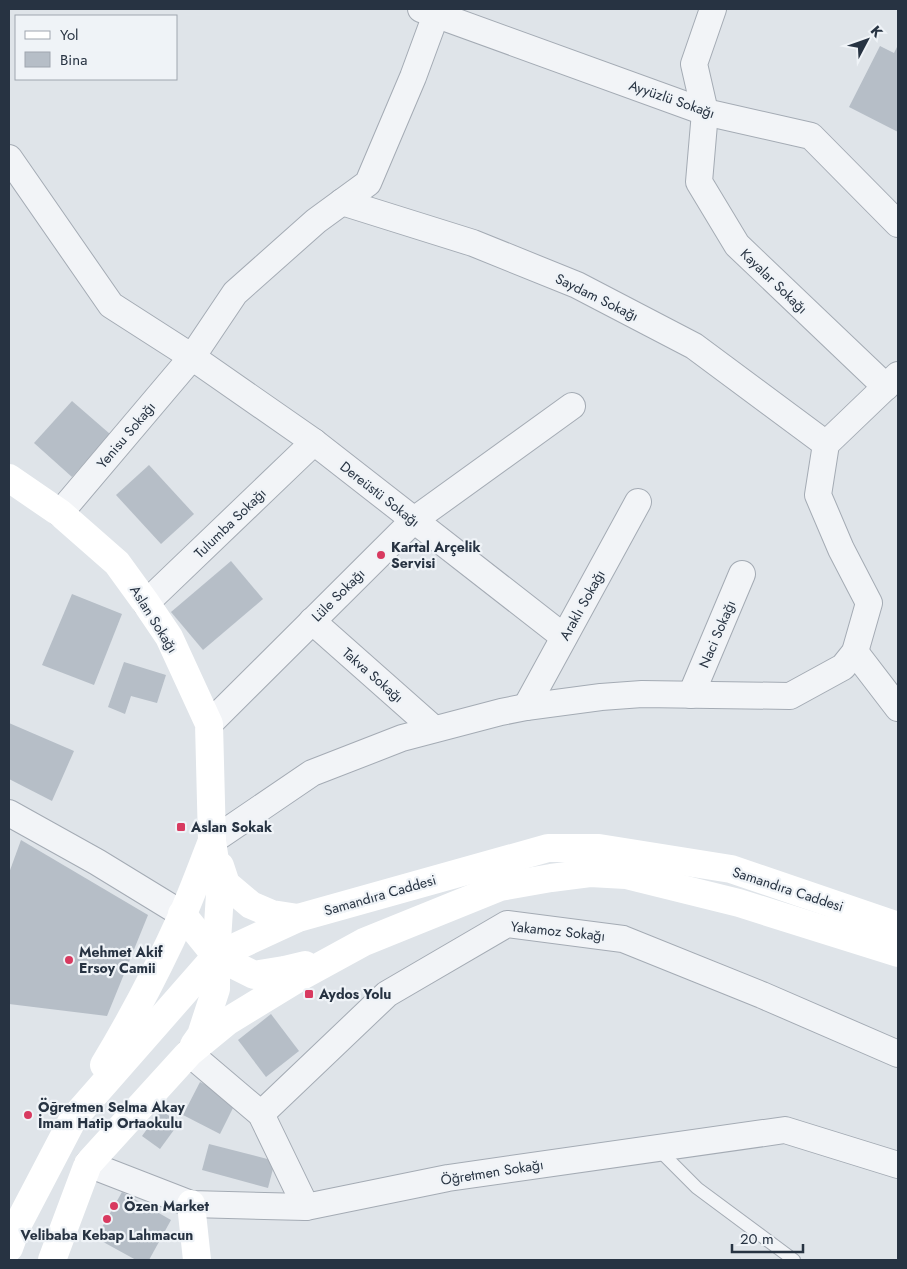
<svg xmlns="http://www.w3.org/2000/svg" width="907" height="1269" font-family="Jost,sans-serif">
  <rect width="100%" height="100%" fill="#dfe4e9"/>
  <!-- building -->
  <g fill="#b6bec7">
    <polygon points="898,45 898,132 849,107 880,46 894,53"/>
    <polygon points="72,401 110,434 72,477 34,443"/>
    <polygon points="149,465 194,514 161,544 116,495"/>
    <polygon points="231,561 263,599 203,650 171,612"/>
    <polygon points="72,594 122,614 94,685 42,665"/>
    <polygon points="124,662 166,675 157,703 131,696 125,714 108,707"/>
    <polygon points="9,723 74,751 52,801 9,779"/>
    <polygon points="21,840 148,915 107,1016 9,1004 9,873"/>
    <polygon points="271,1014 299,1051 266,1077 238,1040"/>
    <polygon points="200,1082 237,1100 220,1134 183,1115"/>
    <polygon points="161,1110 179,1123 160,1149 142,1136"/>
    <polygon points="209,1144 275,1161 268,1188 202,1170"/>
    <polygon points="122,1192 171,1220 149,1260 136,1260 96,1238"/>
  </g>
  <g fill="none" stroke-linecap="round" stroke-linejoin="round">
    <defs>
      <polyline id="lane" points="657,1148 697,1188 794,1260"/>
      <g id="street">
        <polyline points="421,9 705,112 811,136 898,224"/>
        <polyline points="713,9 694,64 705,112 699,182 737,245 886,387"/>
        <polyline points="9,158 111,305 192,357 235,293 316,221 368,183 413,77 438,9"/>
        <polyline points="342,202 473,243 577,285 694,346 826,444"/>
        <polyline points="60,513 192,357 314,442 564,637"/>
        <polyline points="146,603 314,442"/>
        <polyline points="312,621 434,729"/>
        <polyline points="855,652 898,708"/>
        <polyline points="691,695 742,574"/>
        <polyline points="526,707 638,502"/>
        <polyline points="209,724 414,520 572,406"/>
        <polyline points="9,813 97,862 182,914"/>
        <polyline points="212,841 312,773 402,738 501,712 526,707 601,697 642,694 790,696 843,667 855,652 869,603 841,549 818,495 826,444 898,375"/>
        <polyline points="189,1053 261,1114 306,1207"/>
        <polyline points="261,1114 387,994 507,924 623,939 762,995 898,1054"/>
        <polyline points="88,1164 191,1204 306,1207 448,1178 785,1130 898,1165"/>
      </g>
    </defs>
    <!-- lane casing -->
    <use href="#lane" stroke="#a4abb4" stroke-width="14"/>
    <!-- street casing -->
    <use href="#street" stroke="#a4abb4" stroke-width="28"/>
    <!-- lane -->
    <use href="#lane" stroke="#f2f4f7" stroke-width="12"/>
    <!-- street -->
    <use href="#street" stroke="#f2f4f7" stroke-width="26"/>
    <!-- secondary -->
    <g stroke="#fff" stroke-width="28">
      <polyline points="9,478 60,513 117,563 146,603 169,637 209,724 212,841 220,894 216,956 216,989 201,1035 194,1045"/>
      <polyline points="220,866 226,884 251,905 272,914 298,918"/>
      <polyline points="182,914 216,956 254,975 284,970 305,965"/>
      <path d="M104 1065C133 1017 159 967 182 916 193 891 202 866 212 841"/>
      <polyline points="191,1204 197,1260"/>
      <polyline points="9,1248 17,1226 73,1119 216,956 298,918 548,848 599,848 731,869 898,926"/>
      <polyline points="52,1260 88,1164 189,1053 228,1021 300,977 364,942 500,887 551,878 590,873 626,875 739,903 898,953"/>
    </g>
  </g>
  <!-- markers -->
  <g fill="#d83a60" stroke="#eff3f7" stroke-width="2">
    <circle cx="381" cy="555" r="5"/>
    <rect x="176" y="822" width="10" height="10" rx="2.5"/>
    <circle cx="69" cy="960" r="5"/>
    <rect x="304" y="989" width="10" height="10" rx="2.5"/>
    <circle cx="28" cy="1115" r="5"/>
    <circle cx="114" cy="1206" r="5"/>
    <circle cx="107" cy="1219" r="5"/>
  </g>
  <g text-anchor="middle" stroke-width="4.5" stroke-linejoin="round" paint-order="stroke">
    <!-- street labels -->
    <g font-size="14" fill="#273342" stroke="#eff3f7">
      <text transform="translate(672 99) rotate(19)" y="5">Ayyüzlü Sokağı</text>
      <text transform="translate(774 281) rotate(44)" y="5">Kayalar Sokağı</text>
      <text transform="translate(597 297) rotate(26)" y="5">Saydam Sokağı</text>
      <text transform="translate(126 435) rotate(-50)" y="5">Yenisu Sokağı</text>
      <text transform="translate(380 494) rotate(38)" y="5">Dereüstü Sokağı</text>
      <text transform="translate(230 523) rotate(-44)" y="5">Tulumba Sokağı</text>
      <text transform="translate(338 595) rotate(-45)" y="5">Lüle Sokağı</text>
      <text transform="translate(582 605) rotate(-61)" y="5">Araklı Sokağı</text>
      <text transform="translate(154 619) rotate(58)" y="5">Aslan Sokağı</text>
      <text transform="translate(717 634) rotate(-67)" y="5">Naci Sokağı</text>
      <text transform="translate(373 675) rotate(41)" y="5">Takva Sokağı</text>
      <text transform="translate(788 889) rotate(18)" y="5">Samandıra Caddesi</text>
      <text transform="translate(380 895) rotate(-16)" y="5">Samandıra Caddesi</text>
      <text transform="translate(558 931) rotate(6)" y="5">Yakamoz Sokağı</text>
      <text transform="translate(492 1172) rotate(-9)" y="5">Öğretmen Sokağı</text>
    </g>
    <!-- poi labels -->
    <g font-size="14" font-weight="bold" fill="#273342" stroke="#eff3f7" text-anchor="start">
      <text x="391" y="552">Kartal Arçelik<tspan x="391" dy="16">Servisi</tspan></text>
      <text x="191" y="832">Aslan Sokak</text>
      <text x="79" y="957">Mehmet Akif<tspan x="79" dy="16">Ersoy Camii</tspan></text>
      <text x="319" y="999">Aydos Yolu</text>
      <text x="38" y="1112">Öğretmen Selma Akay<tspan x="38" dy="16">İmam Hatip Ortaokulu</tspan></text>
      <text x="124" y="1211">Özen Market</text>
      <text x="107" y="1240" text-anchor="middle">Velibaba Kebap Lahmacun</text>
    </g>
  </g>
  <!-- border -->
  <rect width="907" height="1269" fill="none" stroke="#273342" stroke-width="20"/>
  <!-- legend -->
  <rect x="15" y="15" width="162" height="65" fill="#eff3f7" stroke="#9fa6af"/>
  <rect x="25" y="31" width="25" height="8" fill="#ffffff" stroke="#9fa6af"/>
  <text x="60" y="40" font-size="15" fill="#273342">Yol</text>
  <rect x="25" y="52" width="25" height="15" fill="#b6bec7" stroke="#9fa6af"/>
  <text x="60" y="65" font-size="15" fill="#273342">Bina</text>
  <!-- north arrow -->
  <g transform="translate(867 40) rotate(49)" stroke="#eff3f7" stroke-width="4" paint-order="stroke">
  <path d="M0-4L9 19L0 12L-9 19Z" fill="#273342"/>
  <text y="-8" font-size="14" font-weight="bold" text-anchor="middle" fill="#273342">K</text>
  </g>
  <!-- scale -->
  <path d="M732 1244v8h71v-8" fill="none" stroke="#273342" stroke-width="2.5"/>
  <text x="740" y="1244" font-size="15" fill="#273342" stroke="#eff3f7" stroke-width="4" paint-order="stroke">20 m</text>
</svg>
